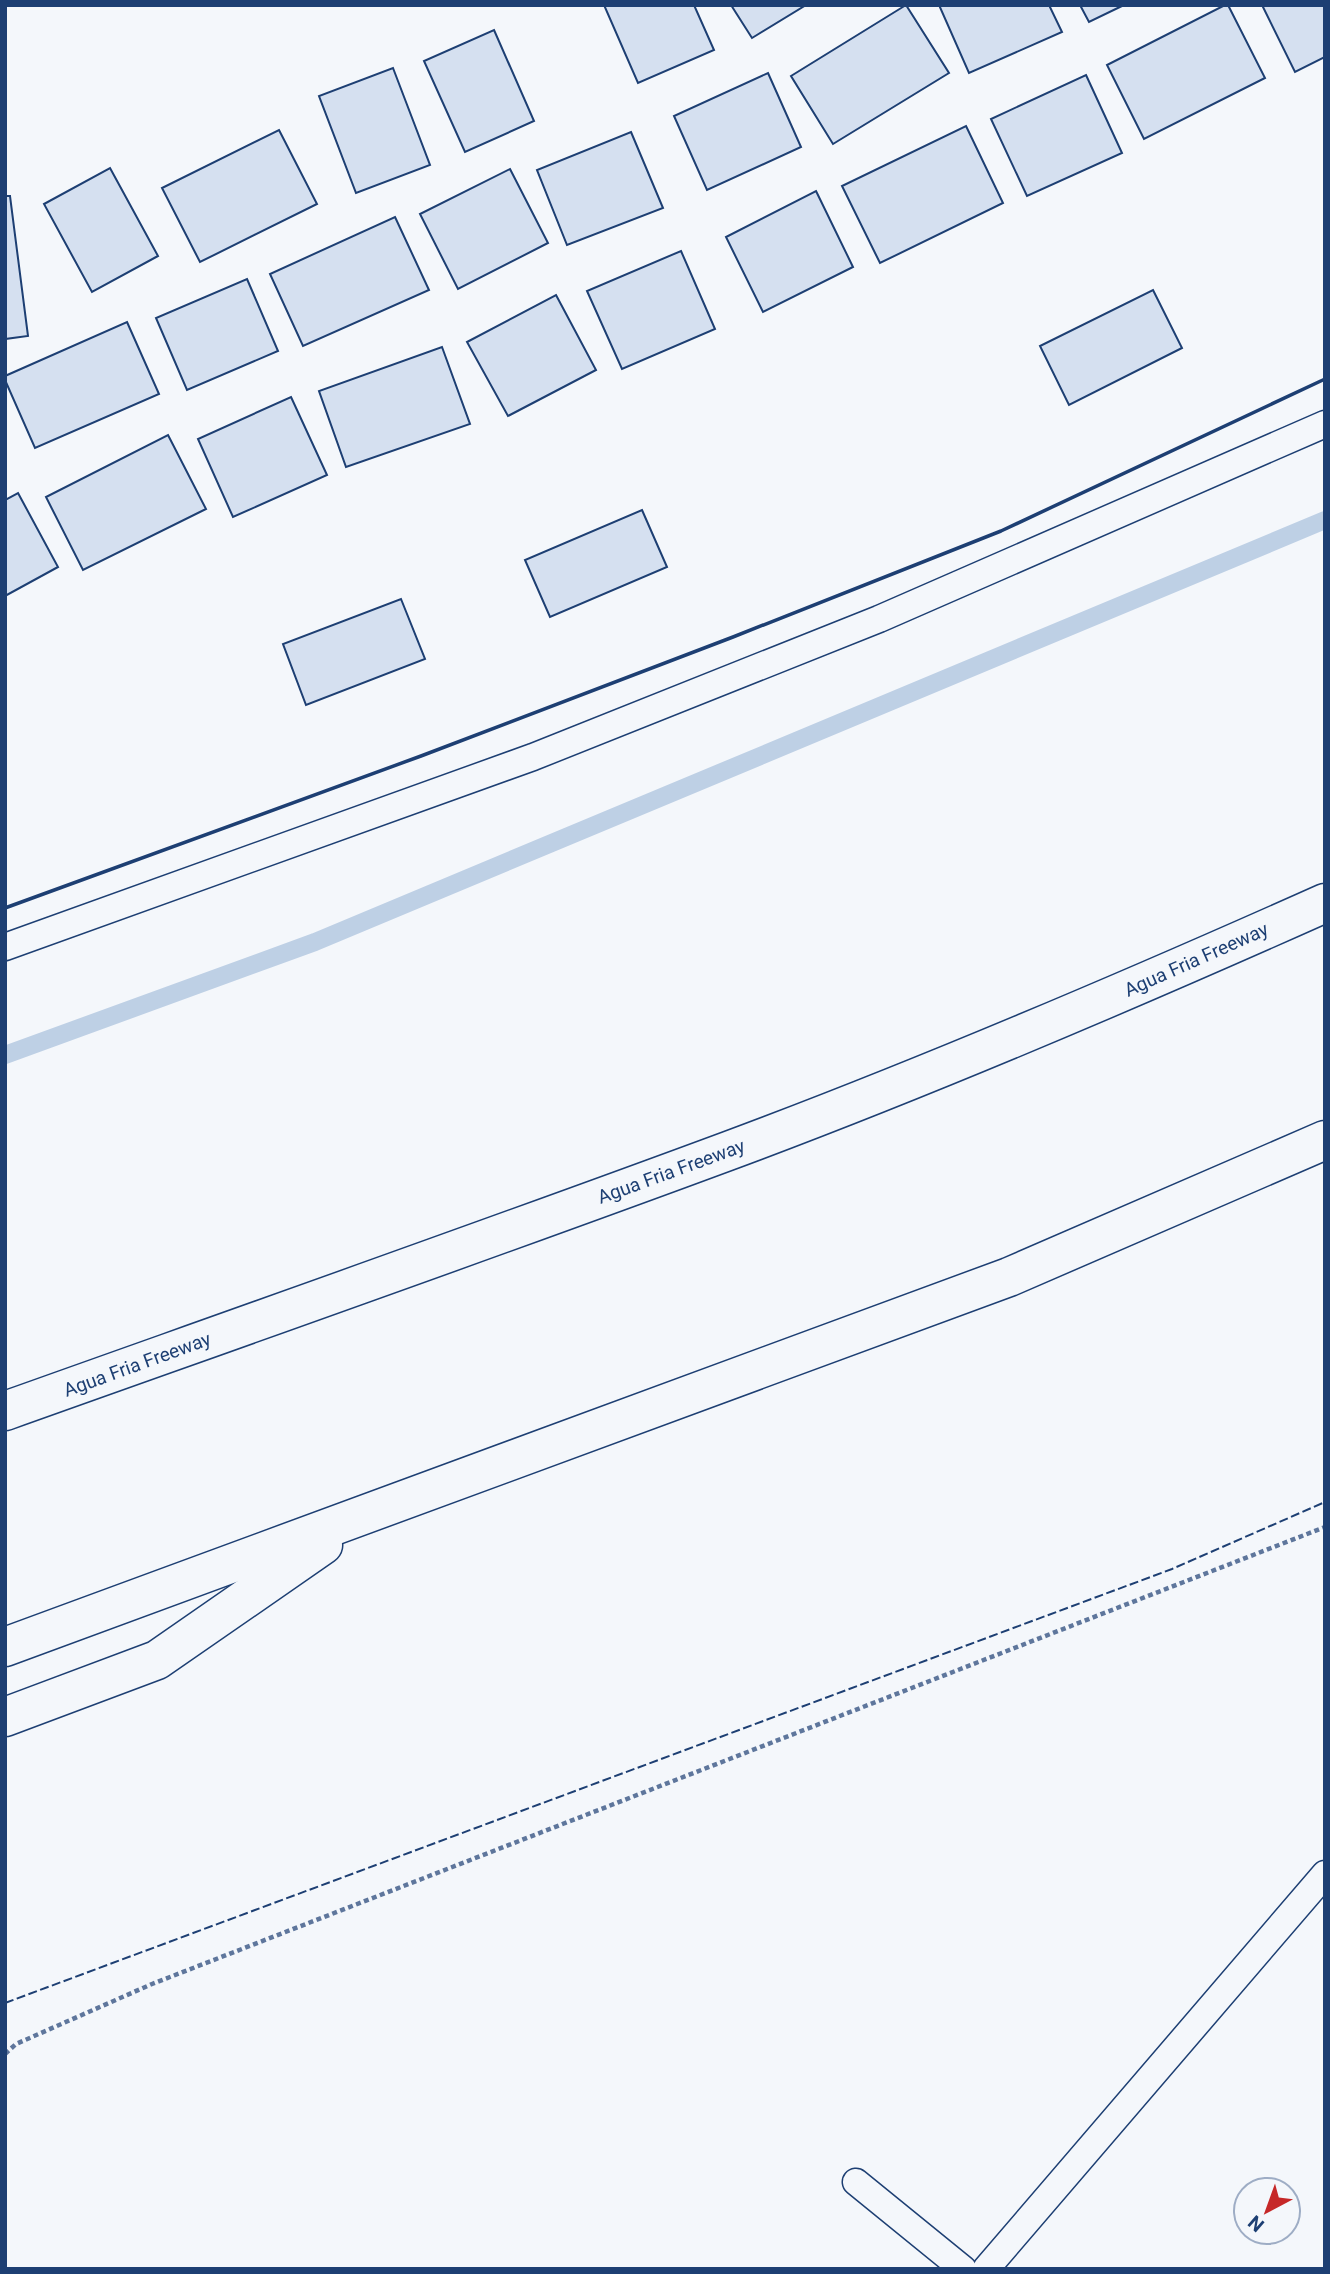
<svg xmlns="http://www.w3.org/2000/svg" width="1330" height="2274" font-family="Roboto,sans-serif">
  <rect width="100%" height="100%" fill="#f4f7fb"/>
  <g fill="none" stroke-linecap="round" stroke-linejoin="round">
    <!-- stream -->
    <polyline stroke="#bed0e5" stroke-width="18" points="5,1055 315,942 1325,520"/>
  </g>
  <!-- building -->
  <g fill="#d5e0f0" stroke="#1d3f73" stroke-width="2">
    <polygon points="604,5 694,5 714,50 638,83"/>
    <polygon points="731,5 806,5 752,38"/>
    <polygon points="906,5 949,73 833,144 791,76"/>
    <polygon points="939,5 1049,5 1062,32 969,73"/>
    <polygon points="1080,5 1124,5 1089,22"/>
    <polygon points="1225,5 1228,5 1265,78 1144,139 1107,65"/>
    <polygon points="1262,5 1325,5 1325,57 1295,72"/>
    <polygon points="494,30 534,121 465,152 424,61"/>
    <polygon points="393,68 430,165 356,193 319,96"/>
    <polygon points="768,73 801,147 707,190 674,116"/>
    <polygon points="1086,75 1122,153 1027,196 991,119"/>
    <polygon points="966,126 1003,203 880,263 842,186"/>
    <polygon points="279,130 317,204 200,262 162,188"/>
    <polygon points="631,132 663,208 567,245 537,170"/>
    <polygon points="110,168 158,256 92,292 44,204"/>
    <polygon points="510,169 548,243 458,289 420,214"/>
    <polygon points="816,191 853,267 763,312 726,237"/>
    <polygon points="5,196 10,196 28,336 5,339"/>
    <polygon points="395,217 429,290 303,346 270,274"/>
    <polygon points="681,251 715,329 622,369 587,291"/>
    <polygon points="247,279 278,351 187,390 156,318"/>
    <polygon points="1153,290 1182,348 1069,405 1040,346"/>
    <polygon points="556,295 596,370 508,416 467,342"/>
    <polygon points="127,322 159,394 35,448 5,380 5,376"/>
    <polygon points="442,347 470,424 346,467 319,391"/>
    <polygon points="291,397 327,475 233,517 198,439"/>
    <polygon points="168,435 206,509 83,570 46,497"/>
    <polygon points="18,493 58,567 5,596 5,500"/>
    <polygon points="642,510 667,567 550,617 525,560"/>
    <polygon points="401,599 425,659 306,705 283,644"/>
  </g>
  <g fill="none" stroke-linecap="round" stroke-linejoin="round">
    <defs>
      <g id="service">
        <polyline points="5,947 533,757 879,619 1325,424"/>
        <polyline points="856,2182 963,2269"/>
        <polyline points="986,2269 1325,1874"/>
      </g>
      <g id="motorway">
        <path d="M5 1411C246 1325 488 1240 728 1151 930 1076 1128 991 1325 903"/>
        <polyline points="5,1647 1009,1277 1325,1140"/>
        <polyline points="5,1717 157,1660 323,1545"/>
      </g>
    </defs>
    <!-- service casing -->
    <use href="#service" stroke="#1d3f73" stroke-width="29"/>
    <!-- motorway casing -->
    <use href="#motorway" stroke="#1d3f73" stroke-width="41"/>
    <!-- path -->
    <polyline stroke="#5e769c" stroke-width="4.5" stroke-dasharray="5 3.5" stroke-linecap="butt" points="5,2054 16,2044 152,1984 1325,1527"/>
    <!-- service -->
    <use href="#service" stroke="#f4f7fb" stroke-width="26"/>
    <!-- motorway -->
    <use href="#motorway" stroke="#f4f7fb" stroke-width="38"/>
    <!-- fence -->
    <polyline stroke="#1d3f73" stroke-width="2" stroke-dasharray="9 3.5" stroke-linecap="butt" points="5,2003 1172,1569 1325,1502"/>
    <!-- wall -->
    <polyline stroke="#1d3f73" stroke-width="3.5" points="5,908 421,756 733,637 1001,531 1325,379"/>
  </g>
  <g text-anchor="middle" stroke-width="5" stroke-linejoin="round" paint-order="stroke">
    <!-- street labels -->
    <g font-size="19" fill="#1d3f73" stroke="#f4f7fb">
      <text transform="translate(1196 959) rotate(-24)" y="7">Agua Fria Freeway</text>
      <text transform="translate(671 1171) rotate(-20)" y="7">Agua Fria Freeway</text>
      <text transform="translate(137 1364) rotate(-20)" y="7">Agua Fria Freeway</text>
    </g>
  </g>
  <!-- border -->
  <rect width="1330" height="2274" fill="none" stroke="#1d3f73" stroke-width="14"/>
  <!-- north arrow -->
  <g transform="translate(1267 2211) rotate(221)"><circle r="33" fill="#f4f7fb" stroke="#9eadc5" stroke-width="2"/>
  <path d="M0-5L12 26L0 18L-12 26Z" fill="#c62828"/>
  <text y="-10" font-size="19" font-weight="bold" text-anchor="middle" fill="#1d3f73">N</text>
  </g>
</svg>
